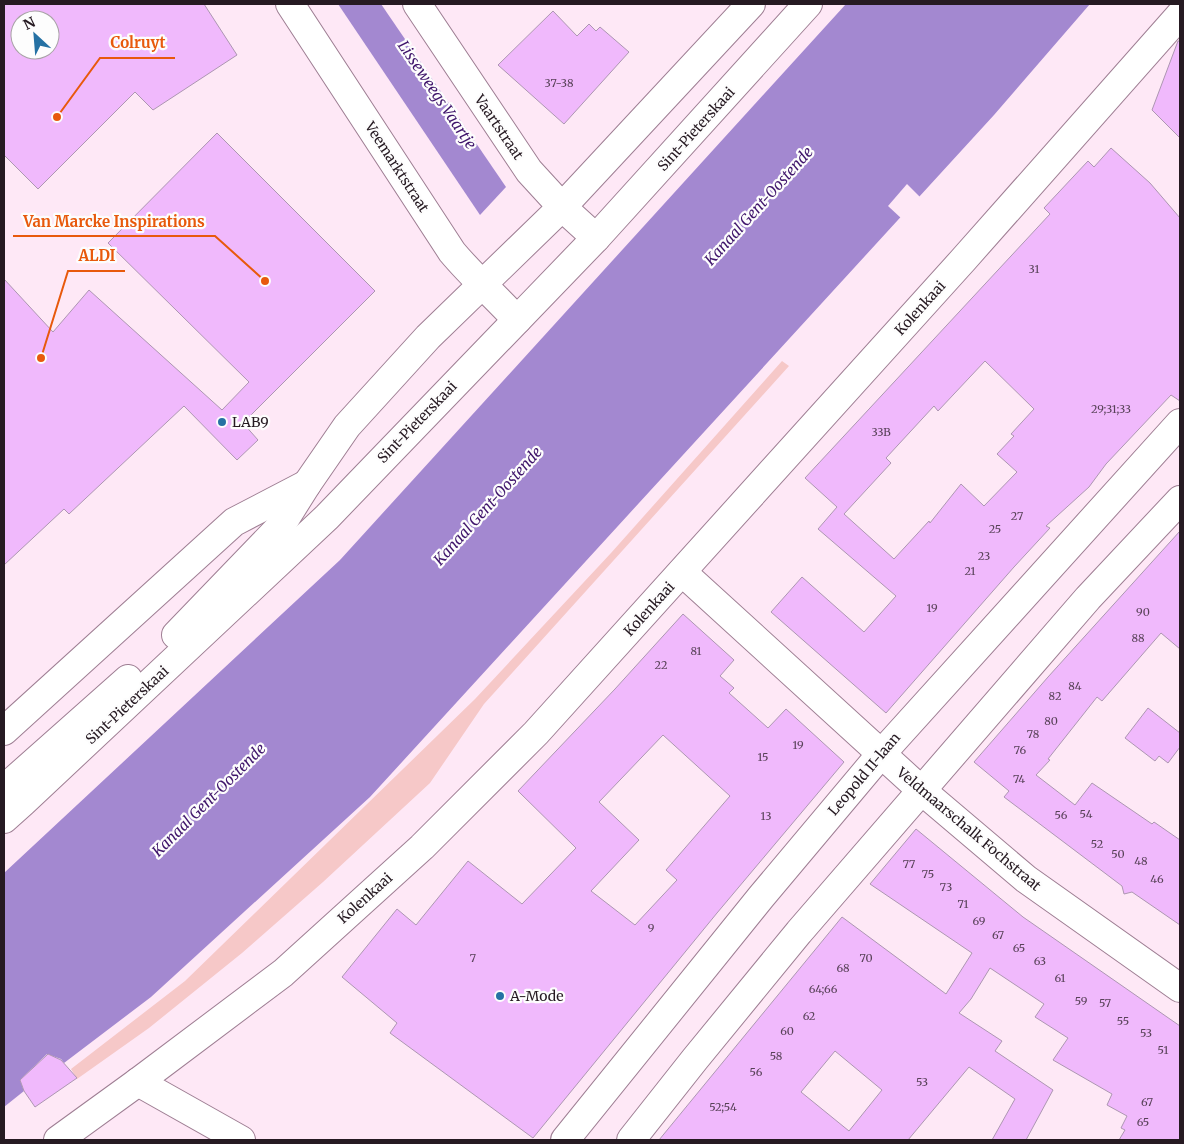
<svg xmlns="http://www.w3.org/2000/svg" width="1184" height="1144" font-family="Merriweather,serif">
  <rect width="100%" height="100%" fill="#fee8f6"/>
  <!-- green -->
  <polygon fill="#f6c8c8" points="782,361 789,366 484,704 430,783 323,882 242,953 149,1028 77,1079 71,1069 185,981 475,699 611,553"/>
  <!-- water -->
  <g fill="#a388d0">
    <polygon points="338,4 381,4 506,187 480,215"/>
    <polygon points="846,4 1090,4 994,115 370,797 151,997 64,1063 61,1059 47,1054 20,1080 24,1091 4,1107 4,873 340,560"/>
  </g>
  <!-- pier -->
  <polygon fill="#fee8f6" points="907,184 921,198 902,219 888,206"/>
  <!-- building -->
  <g fill="#f0b9fc" stroke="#ad96b2" fill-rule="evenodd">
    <path d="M4 4H204L237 55 153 110 135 92 38 189 4 155ZM20 20H50V50H20Z"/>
    <polygon points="553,11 577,36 589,24 596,31 600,27 629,52 564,124 498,65"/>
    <polygon points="1178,41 1180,41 1180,138 1152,110"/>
    <polygon points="217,133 375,291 243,423 258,440 237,460 184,406 69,514 64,509 4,565 4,279 53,332 89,290 222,410 249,382 108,243"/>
    <path d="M1111 148 1150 183 1180 218V401L1171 395 1106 464 1089 487 1046 526 1050 528 1014 567 886 713 771 612 802 577 864 632 896 596 818 529 837 507 805 478 1050 214 1044 208 1088 161 1094 167ZM985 361 1034 409 1011 434 1014 436 997 454 1017 472 984 506 961 484 930 523 929 521 894 559 844 514 891 463 886 458 934 406 938 411Z"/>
    <polygon points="1180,531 1180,649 1161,633 1102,701 1097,697 1048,759 1050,760 1036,775 1075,805 1092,783 1152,824 1154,822 1180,840 1180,925 1132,892 1124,894 1122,886 1004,797 1009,791 974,762 1048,677"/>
    <path d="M683 614 734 660 720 676 734 688 729 693 768 728 786 709 844 762 717 913 533 1138 390 1033 397 1023 342 977 397 909 416 925 468 861 522 904 576 848 518 791 615 689ZM663 735 730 796 666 870 677 880 635 925 591 891 639 840 599 802Z"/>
    <polygon points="1148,708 1180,733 1180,747 1168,763 1159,756 1155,761 1125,738"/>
    <path d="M916 829 1023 917 1180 1026V1140H1119L1125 1130 1121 1128 1127 1116 1107 1105 1112 1094 1053 1060 1068 1038 1035 1017 1044 1004 990 968 971 999 959 1013 1002 1041 995 1051 1053 1090 1026 1140H992L1015 1099 969 1067 908 1140H659L842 917 946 994 972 953 870 884ZM835 1051 882 1090 849 1131 801 1092Z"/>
    <polygon points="48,1054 61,1060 77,1078 35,1107 24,1091 20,1080"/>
  </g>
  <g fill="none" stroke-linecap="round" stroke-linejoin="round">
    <defs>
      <g id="minor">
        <polyline points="682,572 921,790 1026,879 1180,988"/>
        <polyline points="4,731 234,522 307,484"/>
        <polyline points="138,1082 241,1140"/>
        <polyline points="58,1140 138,1082 283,973 422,847 536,733 964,259 1180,15"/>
      </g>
      <g id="tertiary">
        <polyline points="565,1140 761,897 881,754 1180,423"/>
        <polyline points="631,1140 695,1059 799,932 1088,598 1180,500"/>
      </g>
      <g id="secondary">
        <path d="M290 4 452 252C472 276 496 297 517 320"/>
        <polyline points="417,4 529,171 562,207 596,238"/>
      </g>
      <g id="primary">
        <polyline points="176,635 280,527 307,484 347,426 428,337 562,207 751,4"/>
        <polyline points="4,789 128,679"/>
        <polyline points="4,819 23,802 327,517 596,238 808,4"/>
      </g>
    </defs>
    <!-- minor casing -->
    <use href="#minor" stroke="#9e7e93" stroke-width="30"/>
    <!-- tertiary casing -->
    <use href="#tertiary" stroke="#9e7e93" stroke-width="30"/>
    <!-- secondary casing -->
    <use href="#secondary" stroke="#9e7e93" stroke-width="30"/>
    <!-- primary casing -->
    <use href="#primary" stroke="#9e7e93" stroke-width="30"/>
    <!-- minor -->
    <use href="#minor" stroke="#fff" stroke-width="28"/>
    <!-- tertiary -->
    <use href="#tertiary" stroke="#fff" stroke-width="28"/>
    <!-- secondary -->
    <use href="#secondary" stroke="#fff" stroke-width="28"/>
    <!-- primary -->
    <use href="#primary" stroke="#fff" stroke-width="28"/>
  </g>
  <!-- markers -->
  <g fill="#2571a4" stroke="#fdfdfd" stroke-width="2">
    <circle cx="222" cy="422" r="5"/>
    <circle cx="500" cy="996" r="5"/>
  </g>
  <g text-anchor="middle" stroke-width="4.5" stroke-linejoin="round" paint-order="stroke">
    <!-- number labels -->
    <g font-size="11" fill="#584258">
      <text x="559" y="87">37-38</text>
      <text x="1034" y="273">31</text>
      <text x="1111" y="413">29;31;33</text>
      <text x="881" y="436">33B</text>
      <text x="1017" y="520">27</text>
      <text x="995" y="533">25</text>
      <text x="984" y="560">23</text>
      <text x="970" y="575">21</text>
      <text x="932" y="612">19</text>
      <text x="1143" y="616">90</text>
      <text x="1138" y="642">88</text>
      <text x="696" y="655">81</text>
      <text x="661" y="669">22</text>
      <text x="1075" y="690">84</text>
      <text x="1055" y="700">82</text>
      <text x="1051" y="725">80</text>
      <text x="1033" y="738">78</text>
      <text x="798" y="749">19</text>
      <text x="1020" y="754">76</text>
      <text x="763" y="761">15</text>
      <text x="1019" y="783">74</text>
      <text x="1086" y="818">54</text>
      <text x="1061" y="819">56</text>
      <text x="766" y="820">13</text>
      <text x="1097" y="848">52</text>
      <text x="1118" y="858">50</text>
      <text x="1141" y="865">48</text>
      <text x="909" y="868">77</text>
      <text x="928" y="878">75</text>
      <text x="1157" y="883">46</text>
      <text x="946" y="891">73</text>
      <text x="963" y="908">71</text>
      <text x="979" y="925">69</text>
      <text x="651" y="932">9</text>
      <text x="998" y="939">67</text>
      <text x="1019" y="952">65</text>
      <text x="473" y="962">7</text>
      <text x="866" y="962">70</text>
      <text x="1040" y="965">63</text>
      <text x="843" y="972">68</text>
      <text x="1060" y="982">61</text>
      <text x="823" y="993">64;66</text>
      <text x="1081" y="1005">59</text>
      <text x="1105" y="1007">57</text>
      <text x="809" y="1020">62</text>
      <text x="1123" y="1025">55</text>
      <text x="787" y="1035">60</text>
      <text x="1146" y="1037">53</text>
      <text x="1163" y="1054">51</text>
      <text x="776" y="1060">58</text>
      <text x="756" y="1076">56</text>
      <text x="922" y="1086">53</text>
      <text x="1147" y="1106">67</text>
      <text x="723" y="1111">52;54</text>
      <text x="1143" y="1126">65</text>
    </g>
    <!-- street labels -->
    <g font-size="14" fill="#261a22" stroke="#fdfdfd">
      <text transform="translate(499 127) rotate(56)" y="5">Vaartstraat</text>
      <text transform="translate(696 129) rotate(-48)" y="5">Sint-Pieterskaai</text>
      <text transform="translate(397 167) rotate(57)" y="5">Veemarktstraat</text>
      <text transform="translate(920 308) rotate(-48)" y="5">Kolenkaai</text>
      <text transform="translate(417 422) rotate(-46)" y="5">Sint-Pieterskaai</text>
      <text transform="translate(649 609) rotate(-48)" y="5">Kolenkaai</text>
      <text transform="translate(127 705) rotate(-43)" y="5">Sint-Pieterskaai</text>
      <text transform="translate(864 774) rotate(-50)" y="5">Leopold II-laan</text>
      <text transform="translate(969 829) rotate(40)" y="5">Veldmaarschalk Fochstraat</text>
      <text transform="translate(365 898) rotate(-42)" y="5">Kolenkaai</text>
    </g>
    <!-- poi labels -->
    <g font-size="14" fill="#261a22" stroke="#fdfdfd" text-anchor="start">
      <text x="232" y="427">LAB9</text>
      <text x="510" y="1001">A-Mode</text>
    </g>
    <!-- water labels -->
    <g font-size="15" font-style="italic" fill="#3f156b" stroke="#fdfdfd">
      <text transform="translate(437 95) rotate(56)" y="5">Lisseweegs Vaartje</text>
      <text transform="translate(759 206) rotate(-48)" y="5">Kanaal Gent-Oostende</text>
      <text transform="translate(488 506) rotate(-48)" y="5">Kanaal Gent-Oostende</text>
      <text transform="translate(209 800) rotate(-45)" y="5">Kanaal Gent-Oostende</text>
    </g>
  </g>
  <!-- callouts -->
  <path fill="none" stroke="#e8590c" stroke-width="2" d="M57 117L100 58H175M265 281L215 236H13M41 358L68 271H125"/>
  <g fill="#e8590c" stroke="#fdfdfd" stroke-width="2">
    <circle cx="57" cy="117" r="5"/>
    <circle cx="265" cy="281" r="5"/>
    <circle cx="41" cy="358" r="5"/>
  </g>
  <g font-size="15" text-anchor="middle" font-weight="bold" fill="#e8590c" stroke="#fdfdfd" stroke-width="4.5" stroke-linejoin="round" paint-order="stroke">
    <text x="138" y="48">Colruyt</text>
    <text x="114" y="227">Van Marcke Inspirations</text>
    <text x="97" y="261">ALDI</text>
  </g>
  <!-- border -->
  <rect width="1184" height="1144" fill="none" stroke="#261a22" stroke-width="10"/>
  <!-- north arrow -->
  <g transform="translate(35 35) rotate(334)"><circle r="24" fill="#fdfdfd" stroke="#a7a2a5"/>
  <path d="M0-4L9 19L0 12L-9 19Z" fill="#2571a4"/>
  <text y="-8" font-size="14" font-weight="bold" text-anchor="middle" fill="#261a22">N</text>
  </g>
</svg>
